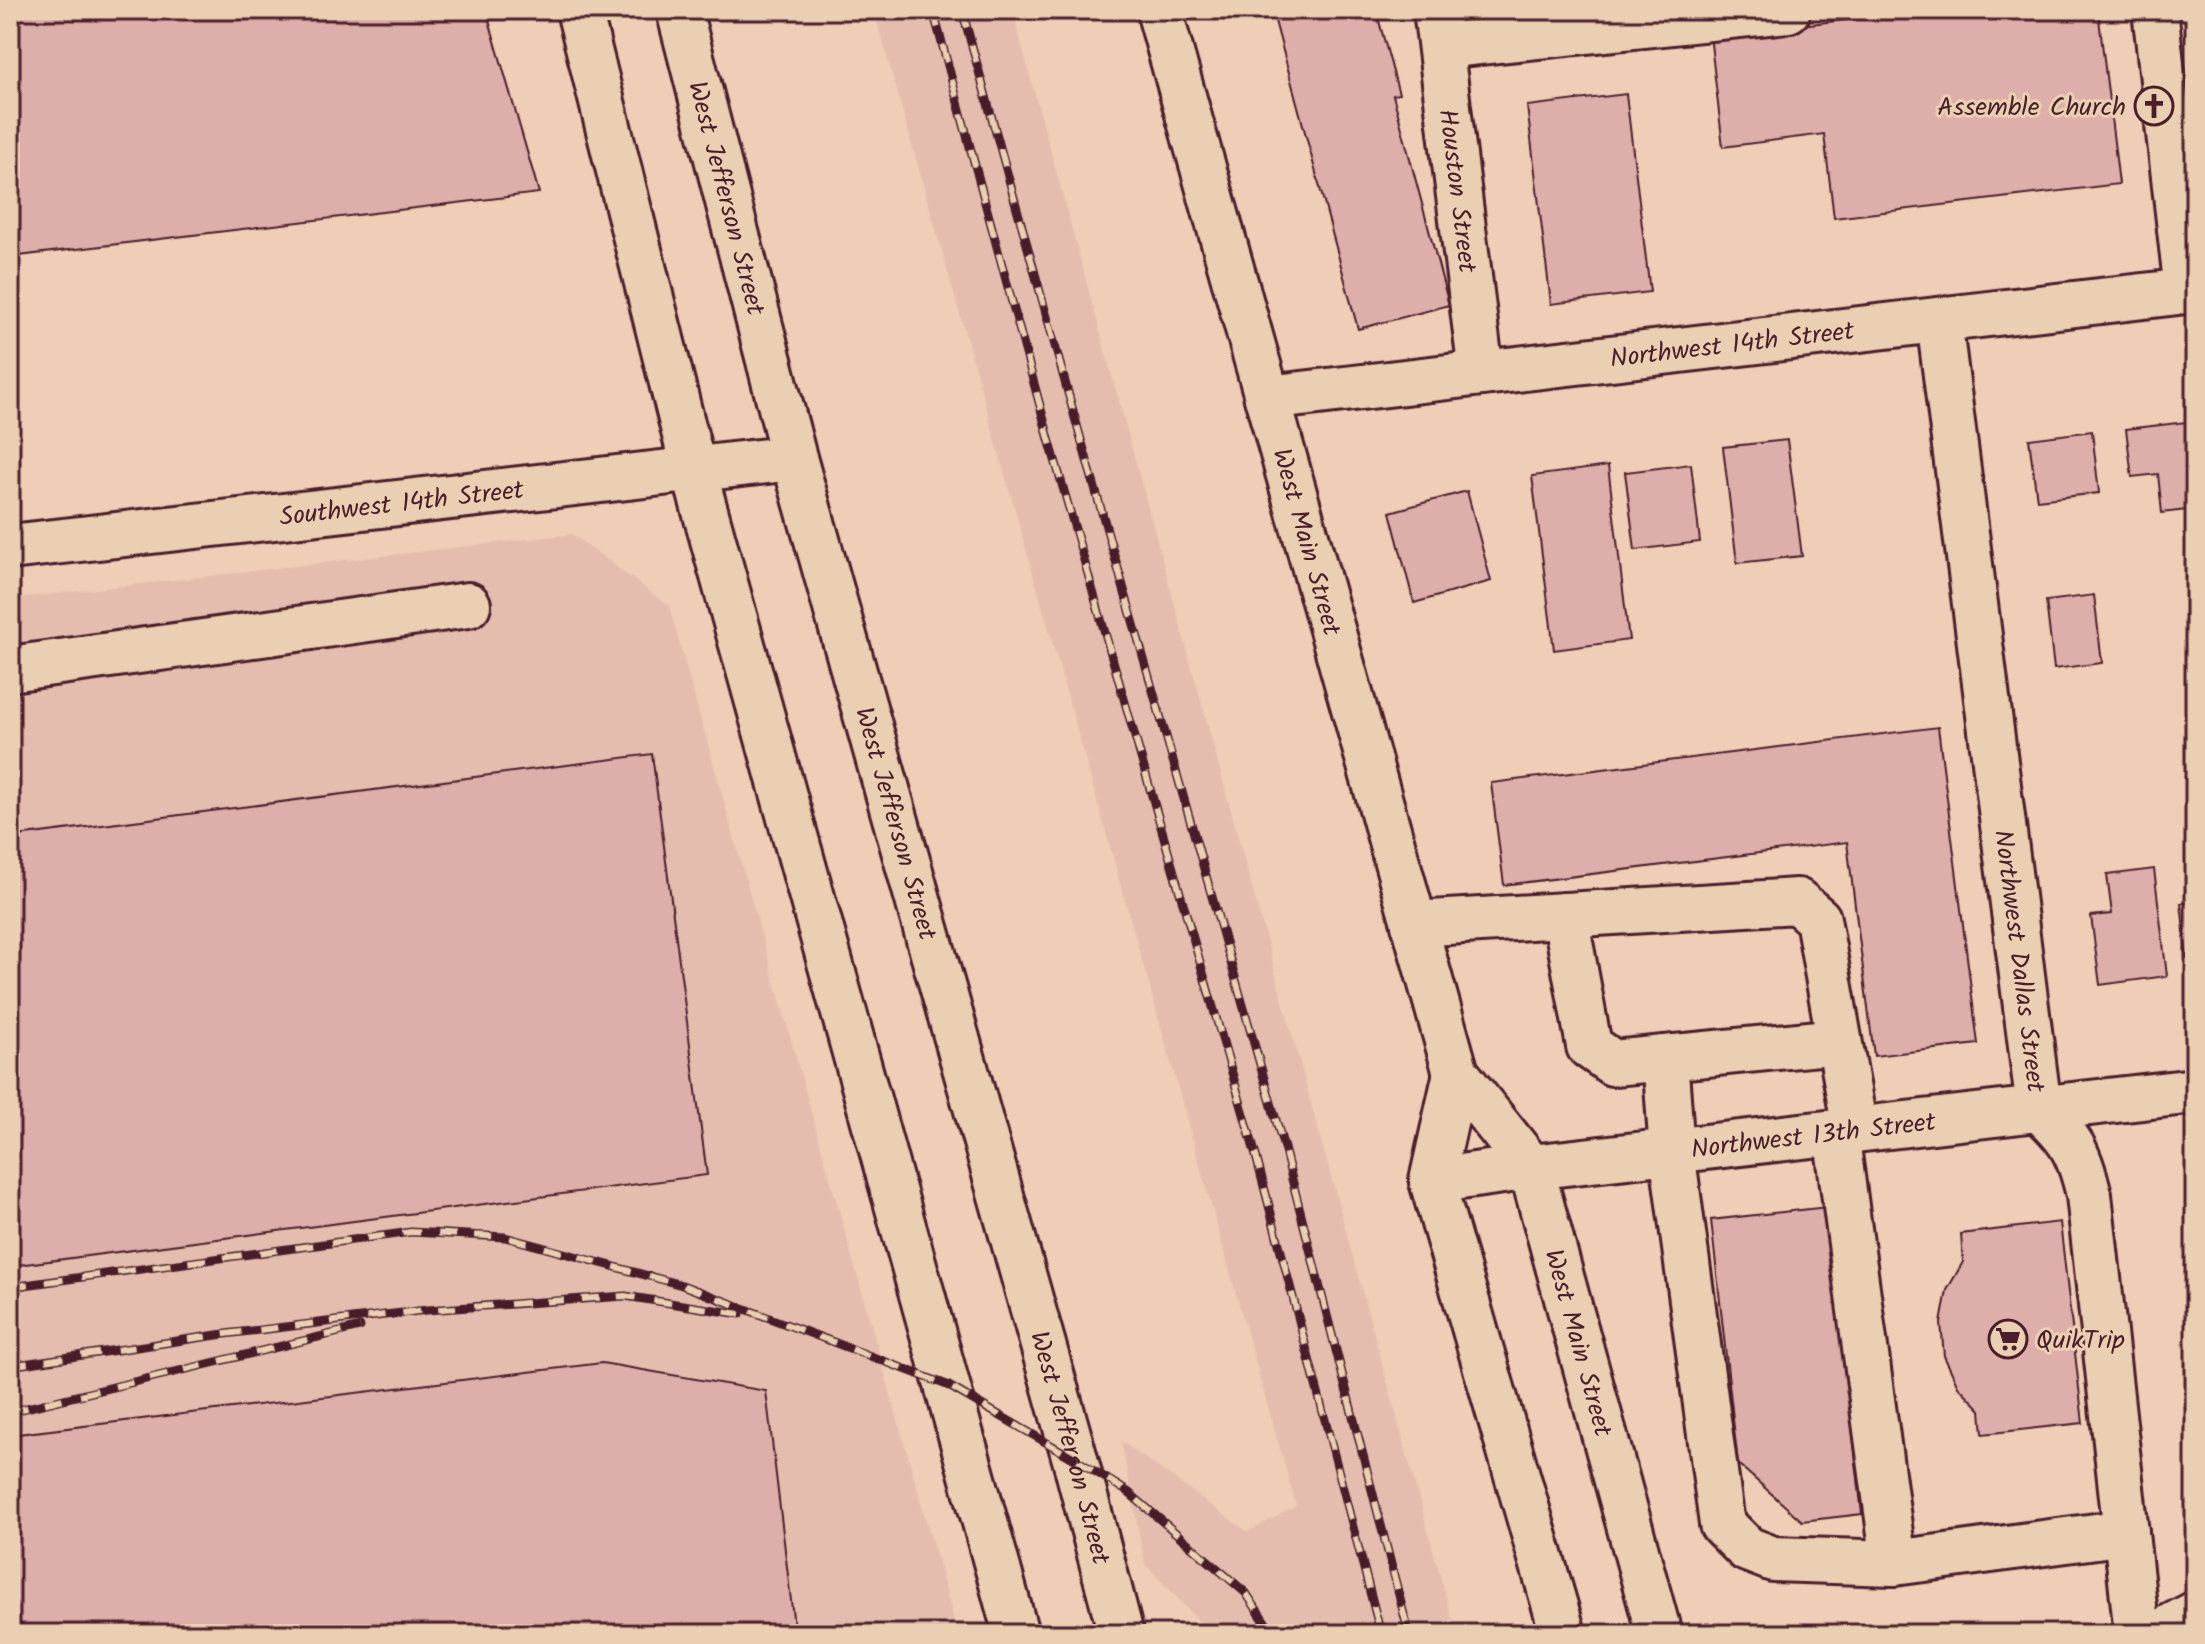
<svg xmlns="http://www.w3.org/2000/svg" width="2205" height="1644" font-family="Kalam,sans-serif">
  <rect width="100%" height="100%" fill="#efcdb7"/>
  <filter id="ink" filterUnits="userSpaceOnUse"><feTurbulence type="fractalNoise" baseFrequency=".0125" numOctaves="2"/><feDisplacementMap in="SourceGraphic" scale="16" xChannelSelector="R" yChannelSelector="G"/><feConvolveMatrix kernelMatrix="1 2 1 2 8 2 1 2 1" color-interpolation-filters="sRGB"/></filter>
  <g filter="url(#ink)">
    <!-- built -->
    <g fill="#e4bdae">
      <polygon points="874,10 1012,10 1456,1634 1211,1634 1145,1564 1121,1441 1248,1532 1296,1506"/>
      <polygon points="572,534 669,606 958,1634 10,1634 10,599"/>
    </g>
    <!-- building -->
    <g fill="#ddaeaa" stroke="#4a1f2b" stroke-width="2">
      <polygon points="10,10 486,10 539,193 10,257"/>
      <polygon points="1315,10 1376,10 1399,94 1393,95 1449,305 1358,329 1275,21"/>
      <polygon points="1935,10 2098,10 2119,184 1834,218 1824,134 1723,147 1710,35"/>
      <polygon points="1626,94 1650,292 1551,304 1527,106"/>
      <polygon points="2195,421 2195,509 2162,513 2158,474 2132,477 2126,429"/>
      <polygon points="2092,431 2099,493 2037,500 2029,439"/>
      <polygon points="1787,440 1802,556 1737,563 1723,447"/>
      <polygon points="1691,464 1700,542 1635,550 1625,472"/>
      <polygon points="1608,466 1629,640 1554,650 1532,476"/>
      <polygon points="1467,491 1491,581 1414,603 1390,512"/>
      <polygon points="2094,595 2102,663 2054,669 2046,601"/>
      <polygon points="1938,727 1978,1044 1874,1056 1847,842 1504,885 1491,783"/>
      <polygon points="652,754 707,1175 10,1266 10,837"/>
      <polygon points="2154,869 2167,976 2100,985 2091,916 2112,914 2107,875"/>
      <polygon points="2195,902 2195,957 2187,958 2181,903"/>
      <polygon points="1827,1207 1862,1514 1802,1521 1738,1464 1711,1220"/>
      <polygon points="2060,1222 2083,1423 1983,1434 1981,1410 1958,1386 1944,1356 1941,1323 1947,1290 1963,1262 1961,1234"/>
      <polygon points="602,1363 766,1391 795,1634 10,1634 10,1435"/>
    </g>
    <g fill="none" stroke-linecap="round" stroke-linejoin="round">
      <defs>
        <g id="minor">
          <path id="s1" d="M1436 10 1481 373"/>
          <polyline points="2155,10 2187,291"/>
          <polyline points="1441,46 1788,10"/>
          <path id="s2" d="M1939 320 2039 1109C2071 1138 2079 1152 2089 1195L2137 1634"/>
          <path id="s3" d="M1267 398 2195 290"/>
          <path id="s4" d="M10 547 794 458"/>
          <polyline points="10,669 468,605"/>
          <polyline points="1565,915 1589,1046 1613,1063 1665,1058 1672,1151 1722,1524 1747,1549 1773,1559 1894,1563"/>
          <polyline points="1414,924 1797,901 1818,919 1855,1130"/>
          <polyline points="1665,1058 1839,1041"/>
          <polyline points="1836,1132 1894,1563 2126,1532"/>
          <path id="s5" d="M1432 1181 1531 1167 2195 1091"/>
        </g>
        <g id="major">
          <polyline points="579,10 694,471 1016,1634"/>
          <path id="s6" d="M679 10 794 458 1075 1459 1121 1634"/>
          <path id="s7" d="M1159 10 1456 1073 1531 1167 1659 1634"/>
          <polyline points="1456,1073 1432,1181 1563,1634"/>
          <polyline points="2157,1634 2195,1614"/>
        </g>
      </defs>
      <!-- minor casing -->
      <use href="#minor" stroke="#4a1f2b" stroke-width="50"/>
      <!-- major casing -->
      <use href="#major" stroke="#4a1f2b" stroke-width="50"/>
      <!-- minor -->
      <use href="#minor" stroke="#ebcfb2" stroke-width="44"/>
      <!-- major -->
      <use href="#major" stroke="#ebcfb2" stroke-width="44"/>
      <defs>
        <g id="rail">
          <polyline points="933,10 1049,439 1256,1156 1381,1634"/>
          <polyline points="962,10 1080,436 1284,1148 1409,1634"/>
          <polyline points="10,1287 411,1232 505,1237 682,1285 947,1385 1075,1459 1128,1492 1246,1593 1273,1634"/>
          <polyline points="10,1366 217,1335 427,1310 625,1296 740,1314"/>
          <polyline points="10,1412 360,1327"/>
        </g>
      </defs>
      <!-- rail casing -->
      <use href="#rail" stroke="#4a1f2b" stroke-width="9"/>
      <!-- rail -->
      <use href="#rail" stroke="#ebcfb2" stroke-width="6" stroke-dasharray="18" stroke-linecap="butt"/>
    </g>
  </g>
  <!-- icons -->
  <defs>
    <symbol id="church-ring" viewBox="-11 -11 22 22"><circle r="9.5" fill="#ebcfb2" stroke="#4a1f2b" stroke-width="1.5"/><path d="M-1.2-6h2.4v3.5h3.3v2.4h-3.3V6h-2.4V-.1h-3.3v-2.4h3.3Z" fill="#4a1f2b"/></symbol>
    <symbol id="supermarket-ring" viewBox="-11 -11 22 22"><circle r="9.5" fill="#ebcfb2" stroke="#4a1f2b" stroke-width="1.5"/><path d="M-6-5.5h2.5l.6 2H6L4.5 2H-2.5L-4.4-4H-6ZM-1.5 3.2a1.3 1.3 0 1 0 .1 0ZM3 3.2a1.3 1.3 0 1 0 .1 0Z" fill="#4a1f2b"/></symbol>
  </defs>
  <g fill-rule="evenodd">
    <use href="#church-ring" x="2132" y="84" width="44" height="44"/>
    <use href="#supermarket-ring" x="1986" y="1317" width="44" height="44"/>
  </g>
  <g text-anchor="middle" stroke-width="6" stroke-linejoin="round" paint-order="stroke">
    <!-- poi labels -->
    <g font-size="26" fill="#4a1f2b" stroke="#ebcfb2" text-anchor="end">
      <text x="2126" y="115">Assemble Church</text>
      <text x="2036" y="1348" text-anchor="start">QuikTrip</text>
    </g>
    <!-- street labels -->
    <g font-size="26" fill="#4a1f2b" stroke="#ebcfb2">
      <text dy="9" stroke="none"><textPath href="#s1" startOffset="182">Houston Street</textPath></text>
      <text dy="9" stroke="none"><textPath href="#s6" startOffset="194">West Jefferson Street</textPath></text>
      <text dy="9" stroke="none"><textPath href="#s3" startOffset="468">Northwest 14th Street</textPath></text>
      <text dy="9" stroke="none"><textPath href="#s4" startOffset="394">Southwest 14th Street</textPath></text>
      <text dy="9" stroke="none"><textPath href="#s7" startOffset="552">West Main Street</textPath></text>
      <text dy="9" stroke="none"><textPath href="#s6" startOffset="842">West Jefferson Street</textPath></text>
      <text dy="9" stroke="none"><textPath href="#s2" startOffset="646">Northwest Dallas Street</textPath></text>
      <text dy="9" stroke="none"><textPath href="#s5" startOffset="384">Northwest 13th Street</textPath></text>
      <text dy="9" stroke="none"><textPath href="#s7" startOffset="1406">West Main Street</textPath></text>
      <text dy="9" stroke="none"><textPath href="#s6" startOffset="1490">West Jefferson Street</textPath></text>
    </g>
  </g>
  <!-- margin -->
  <rect width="2205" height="1644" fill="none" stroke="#ebcfb2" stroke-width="40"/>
  <rect x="20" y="20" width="2165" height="1604" fill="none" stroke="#4a1f2b" stroke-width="3" filter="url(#ink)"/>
</svg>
